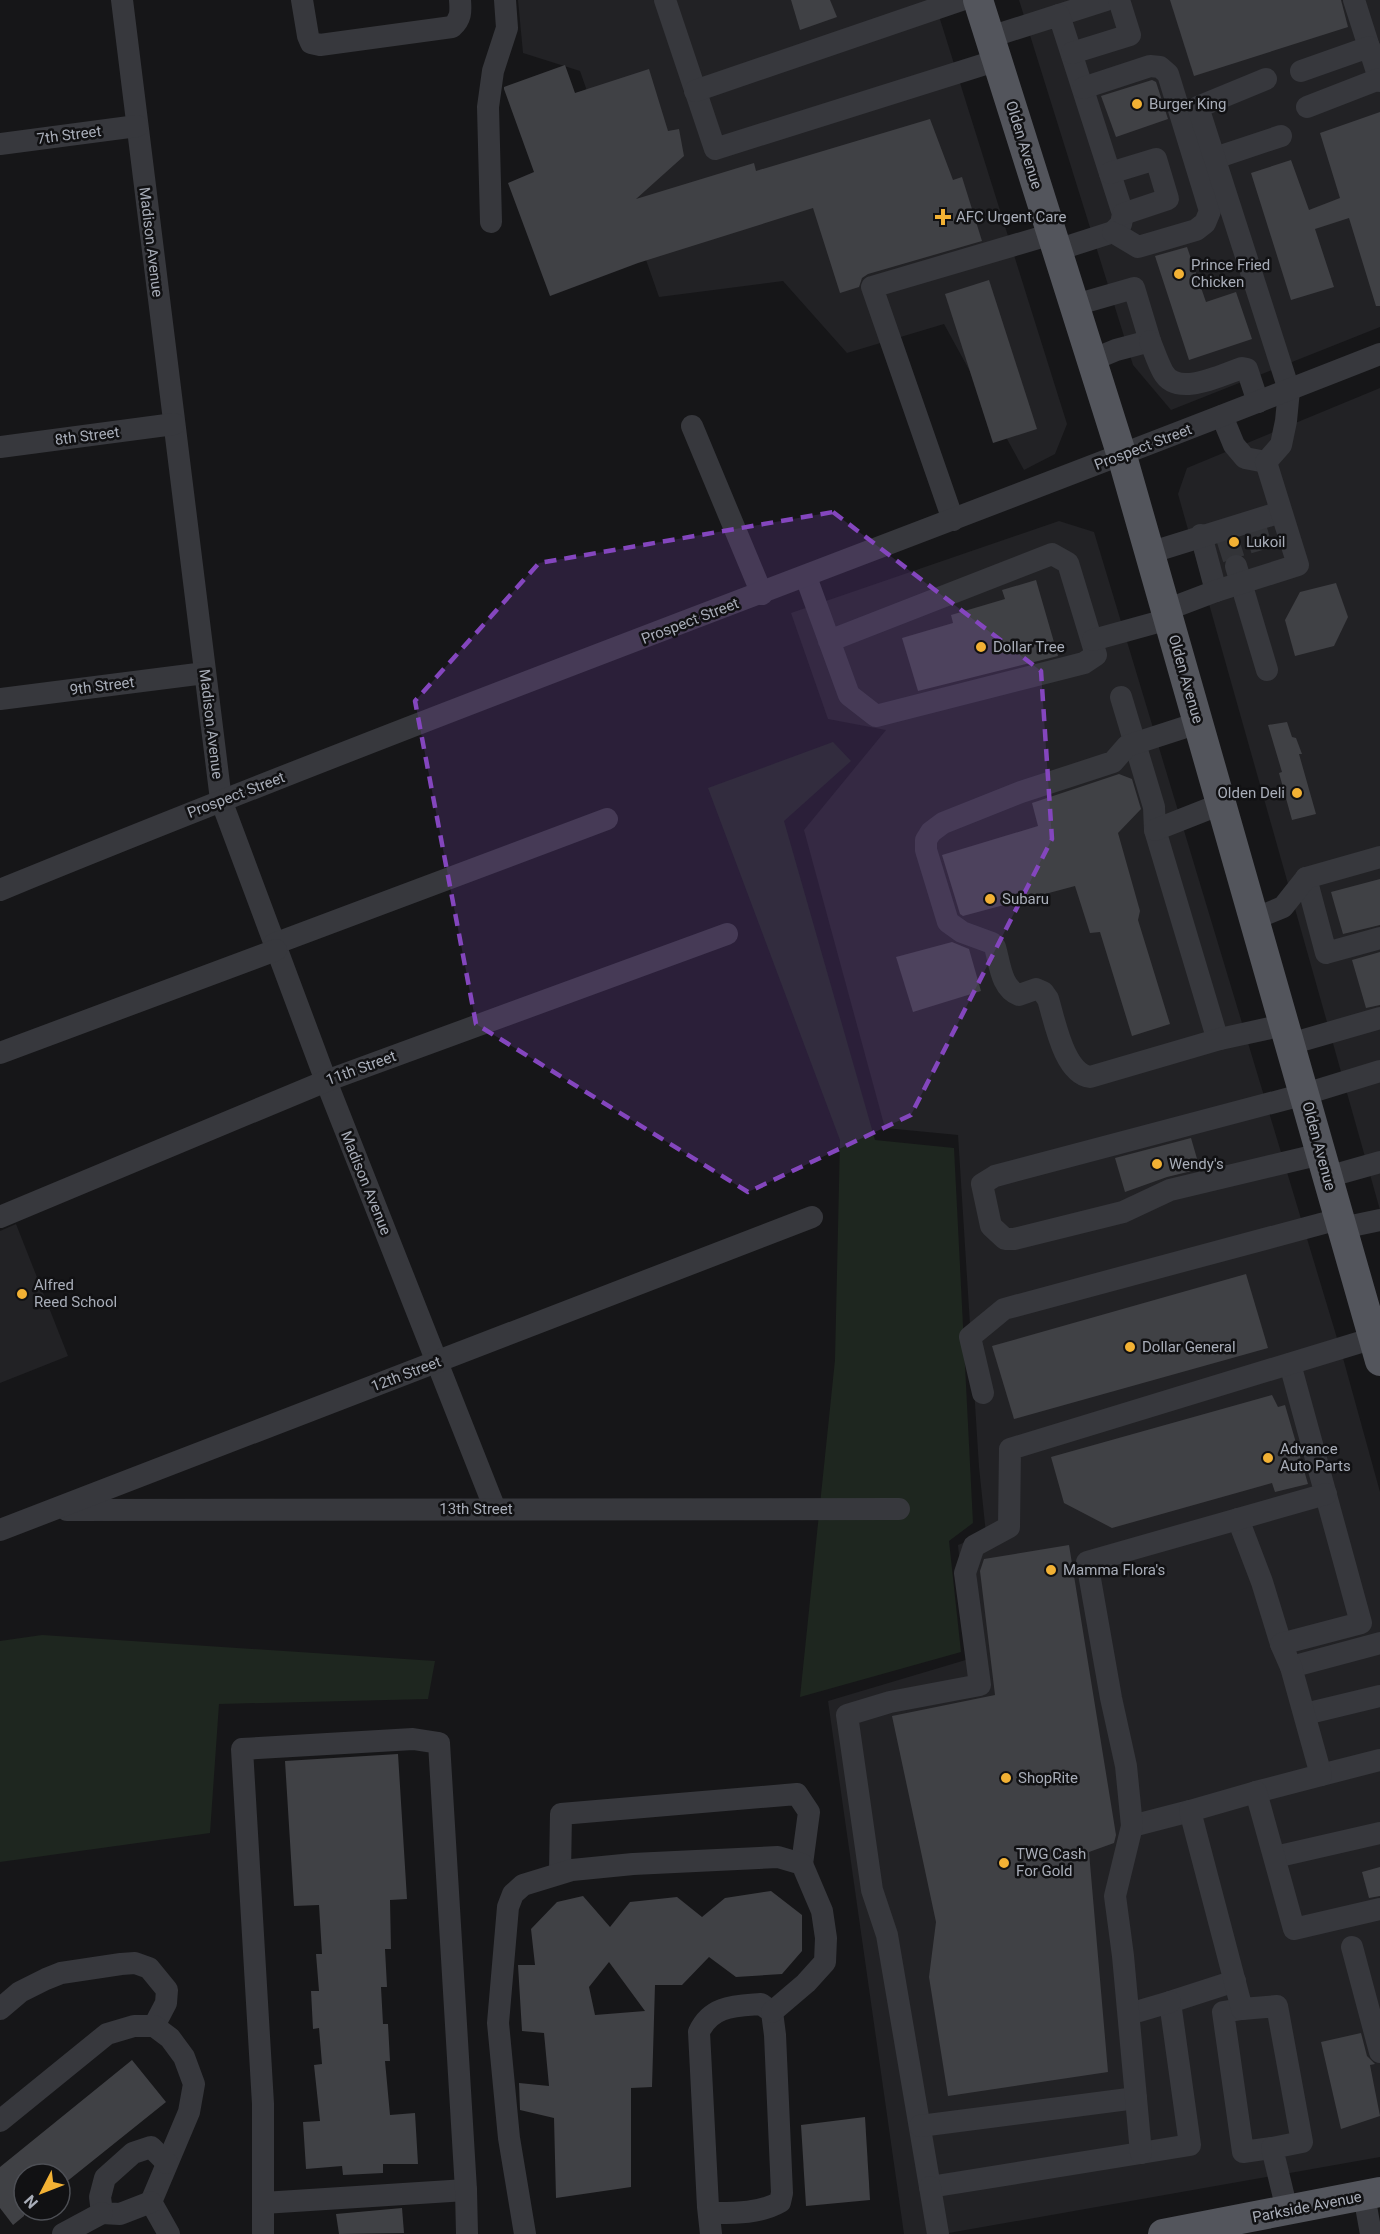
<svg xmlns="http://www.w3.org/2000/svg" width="1380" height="2234" font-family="Roboto,sans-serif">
  <rect width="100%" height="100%" fill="#161618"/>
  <!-- built -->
  <g fill="#222225">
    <polygon points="518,0 934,0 1067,424 1055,454 1024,470 944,324 847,353 783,281 659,297 580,71 523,53"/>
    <polygon points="1019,0 1380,0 1380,327 1171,410 1133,365"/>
    <polygon points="1380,388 1380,1210 1178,494 1187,468"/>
    <polygon points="1059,521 1094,532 1343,1358 1380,1492 1380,2157 943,2234 904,2234 828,1701 969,1659 958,1545 986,1534 979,1467 958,1135 885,1128 804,830 886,730 828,719 791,613"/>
    <polygon points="16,1224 68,1356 0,1383 0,1231"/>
  </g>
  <!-- green -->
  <g fill="#1e261f">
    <polygon points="833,742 851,761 784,821 875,1140 954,1148 973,1523 949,1541 961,1652 800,1697 835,1360 840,1140 708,788"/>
    <polygon points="42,1635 435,1661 428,1699 219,1704 210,1833 0,1862 0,1641"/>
  </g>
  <!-- building -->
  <g fill="#404145" fill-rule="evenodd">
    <polygon points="791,0 830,0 837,17 800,30"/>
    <polygon points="1170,0 1341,0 1348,27 1194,76"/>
    <polygon points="565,65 575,93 649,69 668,131 679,129 684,156 636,199 754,163 756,171 930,119 953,180 962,177 982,241 868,274 862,278 859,287 840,293 813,208 638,263 550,296 508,183 534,172 504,89 504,87"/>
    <polygon points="1152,80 1156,82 1168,119 1116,137 1101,96"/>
    <polygon points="1380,112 1380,306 1376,306 1349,218 1315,229 1334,287 1291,300 1251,173 1291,160 1309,210 1340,198 1320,133"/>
    <polygon points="1187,247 1206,302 1236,292 1252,339 1189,360 1155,256"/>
    <polygon points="989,280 1037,429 993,443 945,294"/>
    <polygon points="1036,580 1058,656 918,691 902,638 953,623 951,615 1005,599 1002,590"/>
    <polygon points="1336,583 1348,617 1334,646 1295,656 1285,620 1300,592"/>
    <polygon points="1287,722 1292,737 1296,738 1302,754 1299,754 1316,814 1292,820 1279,773 1282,772 1268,725"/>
    <polygon points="1119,774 1132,779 1141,809 1118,833 1140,911 1138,920 1170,1024 1132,1036 1100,932 1090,933 1075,886 963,916 960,914 942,855 1038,826 1032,803"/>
    <polygon points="1380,879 1380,925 1343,934 1331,892"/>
    <polygon points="952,942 969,949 981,991 913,1012 896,957"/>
    <polygon points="1380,952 1380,1005 1366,1008 1352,960"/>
    <polygon points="1191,1138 1200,1169 1167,1177 1125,1192 1115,1158"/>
    <polygon points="1246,1274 1268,1348 1014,1419 992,1346"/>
    <polygon points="1272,1395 1278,1407 1285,1405 1308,1484 1275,1492 1272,1483 1112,1528 1064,1503 1051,1457"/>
    <polygon points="1069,1545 1116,1835 1114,1843 1089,1852 1108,2072 948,2096 929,1977 936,1922 892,1716 995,1695 980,1571 984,1559"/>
    <polygon points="398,1754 407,1899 390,1900 391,1949 385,1949 387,1987 381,1987 383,2024 388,2024 390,2061 385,2061 390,2115 415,2113 418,2164 383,2164 383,2173 343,2175 342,2166 306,2169 303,2122 320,2121 314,2065 322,2064 319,2028 313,2029 311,1991 319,1991 316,1954 322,1954 319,1905 294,1906 285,1761"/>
    <polygon points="1380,1867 1380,1896 1369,1898 1362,1872"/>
    <path d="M771 1891 802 1915V1951L782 1974 736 1977 709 1957 682 1985H655L652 2087 631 2088V2187L556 2198 554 2118 520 2110 519 2083 549 2086 544 2033 522 2031 518 1965H535L531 1929 557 1902 583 1896 610 1927 630 1902 677 1897 702 1917 725 1898ZM609 1962 645 2011 595 2015 589 1987Z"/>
    <polygon points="1361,2033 1367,2056 1375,2064 1370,2065 1380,2116 1341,2129 1321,2042"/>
    <polygon points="132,2060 166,2102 60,2187 60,2174 24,2174 24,2216 13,2225 0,2208 0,2167"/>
    <polygon points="865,2117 870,2200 806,2206 801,2125"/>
    <polygon points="402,2208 404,2233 339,2234 336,2214"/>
  </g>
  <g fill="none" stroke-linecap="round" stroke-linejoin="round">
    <!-- minor-tunnel -->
    <g stroke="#333438" stroke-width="22" stroke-dasharray="22 11" stroke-linecap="butt">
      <polyline points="1256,529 1264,557"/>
      <polyline points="1227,538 1236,566"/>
    </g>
    <!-- minor -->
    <g stroke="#37383d" stroke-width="22">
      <polyline points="122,0 221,800 326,1081 495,1509"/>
      <path d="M302 0 308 36 311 43 320 45 452 27C461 19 461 12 460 0"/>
      <polyline points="665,0 715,149 998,60"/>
      <polyline points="1354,0 1369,47"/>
      <polyline points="1059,15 1106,0"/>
      <polyline points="990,37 1059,15 1123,214 1121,224 1113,232 1057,250"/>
      <polyline points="1072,53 1130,35 1119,0"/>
      <polyline points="1301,71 1369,47 1380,81"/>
      <polyline points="1083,88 1150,66 1160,67 1168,74 1210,211 1205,223 1196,230 1138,247 1113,232"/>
      <polyline points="695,91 961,0"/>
      <polyline points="1307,107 1379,79"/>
      <polyline points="0,144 137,126"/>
      <polyline points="1215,158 1281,136"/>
      <polyline points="1110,173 1156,159 1168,199 1123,214"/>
      <polyline points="491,222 488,107 493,71 507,28 505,0"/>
      <polyline points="1075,305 1134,288 1150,341 1116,350 1092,360"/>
      <path d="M1150 341C1154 351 1158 363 1163 372 1177 398 1221 375 1242 368L1247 369 1258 402"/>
      <polyline points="1222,416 1234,445 1245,458 1266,462"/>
      <polyline points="692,426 762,594"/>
      <polyline points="0,447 174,424"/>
      <polyline points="953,520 872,287 1052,234"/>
      <polyline points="1201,535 1216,591"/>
      <polyline points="1149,553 1281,512"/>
      <polyline points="1236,566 1267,670"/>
      <polyline points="806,577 849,695 876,716 1084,663 1096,655 1068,563 1052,554 829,641"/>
      <polyline points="1166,610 1216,591 1298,565 1266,462 1281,445 1286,421 1289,390 1198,107 1266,79"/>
      <polyline points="1093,640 1169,619"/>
      <polyline points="1121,697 1154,807 1155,830 1216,1034 1220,1039"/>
      <polyline points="0,699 205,673"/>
      <path d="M1198 723 1127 746 1113 762 1021 792 943 823 931 832 926 840V850L948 922 962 932 992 943 995 947C1000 964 1001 988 1019 995L1036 989 1043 992 1048 999C1055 1022 1064 1073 1090 1077L1220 1039 1284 1025"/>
      <polyline points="1155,830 1221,804"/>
      <polyline points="1306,878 1326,953 1380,938"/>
      <path d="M0 890C457 703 921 535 1380 354"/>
      <polyline points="1254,919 1283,907 1306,878 1380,857"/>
      <polyline points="274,944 607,819"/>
      <polyline points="1290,1044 1380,1018"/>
      <polyline points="0,1053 276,950"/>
      <polyline points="1321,1154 1170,1190 1123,1212 1014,1239 1005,1239 991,1226 982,1184 995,1176 1305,1094 1380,1071"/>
      <polyline points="1327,1177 1380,1162"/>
      <polyline points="0,1217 326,1081 727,934"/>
      <polyline points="1342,1228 1380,1220"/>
      <polyline points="983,1393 970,1337 1004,1309 1339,1219"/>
      <polyline points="67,1510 899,1509"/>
      <polyline points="1238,1519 1262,1582 1281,1644"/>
      <polyline points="0,1530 812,1217"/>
      <polyline points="1291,1667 1380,1643"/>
      <polyline points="1305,1714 1380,1696"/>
      <polyline points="1321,1775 1380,1760"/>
      <polyline points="1256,1792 1321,1775 1291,1667 1281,1644 1361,1623 1290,1364"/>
      <polyline points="1132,1826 1190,1811"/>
      <polyline points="1275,1857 1380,1833"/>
      <polyline points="560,1873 561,1814 797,1794 809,1812 802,1864"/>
      <polyline points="1352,1947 1380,2052"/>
      <polyline points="1235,1981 1170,2002 1190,2145 930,2187 887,1935 872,1890 847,1715 890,1702 980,1685 965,1573 974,1546 1009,1527 1010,1449 1374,1338"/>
      <polyline points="0,2009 20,1992 46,1979 61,1973 121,1964 135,1963 149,1968 167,1990 166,2003 154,2026"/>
      <polyline points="1242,2009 1223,2012 1243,2152 1272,2148"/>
      <polyline points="1129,2014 1170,2002"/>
      <polyline points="0,2121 107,2034 134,2026 154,2026 170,2038 184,2057 194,2084 189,2112 151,2202 169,2234"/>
      <polyline points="920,2126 1136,2098"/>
      <polyline points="1141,2153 1123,1956 1115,1896 1132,1826 1126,1766 1111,1698 1087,1562 1326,1494"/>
      <polyline points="930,2187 938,2234"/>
      <polyline points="1364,2195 1371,2234"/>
      <polyline points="151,2202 120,2214 102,2213 100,2197 105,2178 133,2153 151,2147 167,2163"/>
      <polyline points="263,2203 466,2190"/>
      <polyline points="1287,2210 1272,2148 1302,2142 1277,2006 1242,2009 1190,1811 1256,1792 1294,1929 1380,1909"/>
      <path d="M709 2213C732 2213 759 2214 780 2202L782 2193 775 2035 772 2012 761 2004C736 2006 711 2005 699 2032L708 2207 711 2234"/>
      <polyline points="63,2234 102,2213"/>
      <polyline points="263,2234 263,2104 242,1749 413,1739 439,1743 466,2190 467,2234"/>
      <polyline points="525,2234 509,2138 498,2023 508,1907 513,1894 523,1885 572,1870 633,1864 778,1857 802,1864 822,1911 826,1938 825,1962 806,1983 772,2012"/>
    </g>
    <!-- major -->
    <g stroke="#53555c" stroke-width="30">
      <polyline points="978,0 1122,456 1380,1361"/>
      <polyline points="1163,2234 1380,2192"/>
    </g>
  </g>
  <!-- marked area -->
  <path fill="#8446be" fill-opacity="0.2" stroke="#8446be" stroke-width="4.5" stroke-dasharray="12 8" stroke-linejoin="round" d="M833 512 1041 671 1052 839 911 1115 748 1192 476 1024 415 701 539 563Z"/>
  <!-- markers -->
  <g fill="#f2b134" stroke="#111113" stroke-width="2">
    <circle cx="1137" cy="104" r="6"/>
    <path d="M940 208h6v6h6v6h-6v6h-6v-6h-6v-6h6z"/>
    <circle cx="1179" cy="274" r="6"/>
    <circle cx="1234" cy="542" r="6"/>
    <circle cx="981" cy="647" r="6"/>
    <circle cx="1297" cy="793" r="6"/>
    <circle cx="990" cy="899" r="6"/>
    <circle cx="1157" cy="1164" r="6"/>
    <circle cx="22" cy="1294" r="6"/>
    <circle cx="1130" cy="1347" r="6"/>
    <circle cx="1268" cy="1458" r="6"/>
    <circle cx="1051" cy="1570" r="6"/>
    <circle cx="1006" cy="1778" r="6"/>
    <circle cx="1004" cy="1863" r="6"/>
  </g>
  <g text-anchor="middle" stroke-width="5" stroke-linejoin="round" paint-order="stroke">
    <!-- poi labels -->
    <g font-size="15" fill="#a8adb8" stroke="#111113" text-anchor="start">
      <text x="1149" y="109">Burger King</text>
      <text x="956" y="222">AFC Urgent Care</text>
      <text x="1191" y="270">Prince Fried<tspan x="1191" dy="17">Chicken</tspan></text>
      <text x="1246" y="547">Lukoil</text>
      <text x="993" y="652">Dollar Tree</text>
      <text x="1285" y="798" text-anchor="end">Olden Deli</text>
      <text x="1002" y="904">Subaru</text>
      <text x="1169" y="1169">Wendy's</text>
      <text x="34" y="1290">Alfred<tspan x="34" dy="17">Reed School</tspan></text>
      <text x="1142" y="1352">Dollar General</text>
      <text x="1280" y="1454">Advance<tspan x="1280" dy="17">Auto Parts</tspan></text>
      <text x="1063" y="1575">Mamma Flora's</text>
      <text x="1018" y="1783">ShopRite</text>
      <text x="1016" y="1859">TWG Cash<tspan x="1016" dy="17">For Gold</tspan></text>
    </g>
    <!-- street labels -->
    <g font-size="15" fill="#a8adb8" stroke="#111113">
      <text transform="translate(69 135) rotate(-7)" y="5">7th Street</text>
      <text transform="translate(1024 145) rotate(73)" y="5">Olden Avenue</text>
      <text transform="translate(151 242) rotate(83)" y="5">Madison Avenue</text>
      <text transform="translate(87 436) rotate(-7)" y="5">8th Street</text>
      <text transform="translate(1143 447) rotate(-21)" y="5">Prospect Street</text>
      <text transform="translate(690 621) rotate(-21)" y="5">Prospect Street</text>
      <text transform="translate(1186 679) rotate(74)" y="5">Olden Avenue</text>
      <text transform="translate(102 686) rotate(-7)" y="5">9th Street</text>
      <text transform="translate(211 724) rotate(83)" y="5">Madison Avenue</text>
      <text transform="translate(236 795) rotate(-21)" y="5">Prospect Street</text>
      <text transform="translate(361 1068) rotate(-20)" y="5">11th Street</text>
      <text transform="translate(1319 1146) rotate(75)" y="5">Olden Avenue</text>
      <text transform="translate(366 1183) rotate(68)" y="5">Madison Avenue</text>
      <text transform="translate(406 1374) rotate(-21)" y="5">12th Street</text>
      <text x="476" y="1514">13th Street</text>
      <text transform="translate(1307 2207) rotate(-11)" y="5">Parkside Avenue</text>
    </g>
  </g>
  <!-- north arrow -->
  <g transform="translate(42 2192) rotate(228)"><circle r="28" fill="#111113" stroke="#4d4f55" stroke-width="1.5"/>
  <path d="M0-4.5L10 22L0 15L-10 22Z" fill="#f2b134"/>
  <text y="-9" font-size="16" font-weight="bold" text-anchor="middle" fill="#a8adb8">N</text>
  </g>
</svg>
